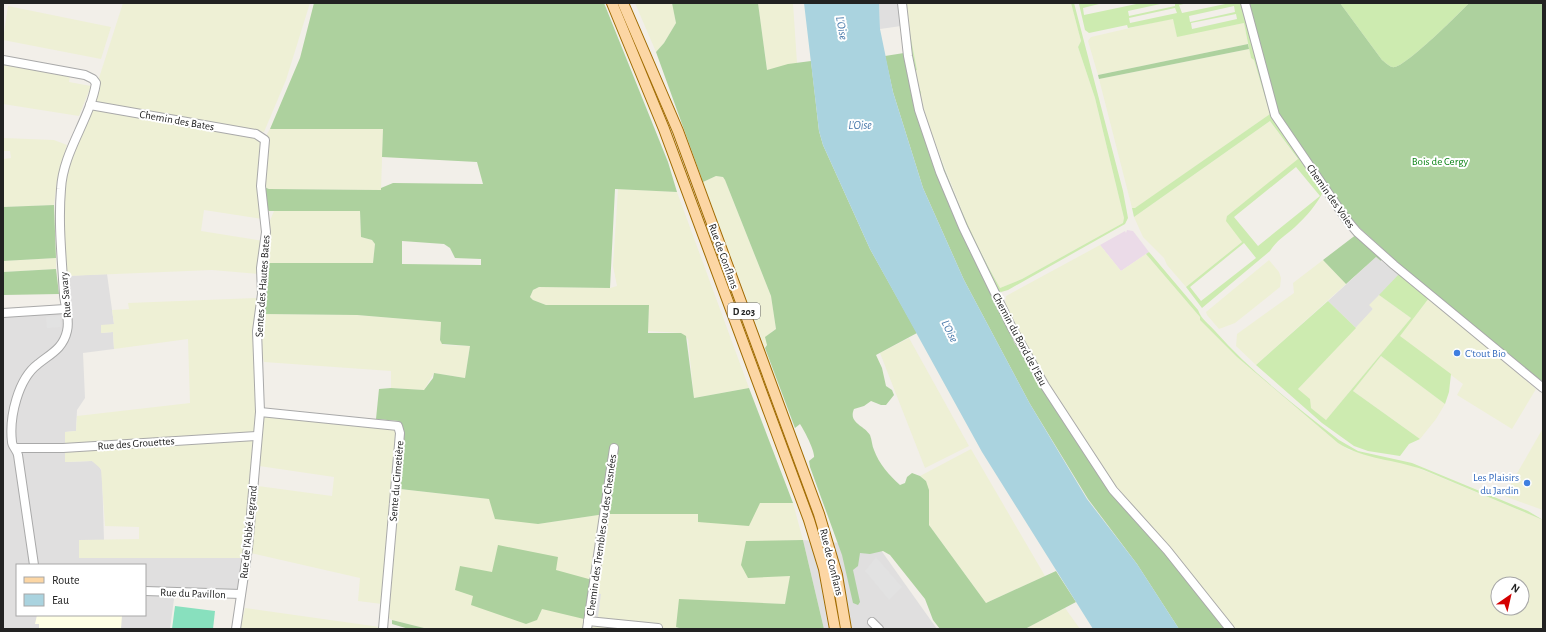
<svg xmlns="http://www.w3.org/2000/svg" width="1546" height="632" font-family="'Alegreya Sans',sans-serif">
  <rect width="100%" height="100%" fill="#f2efe9"/>
  <!-- residential -->
  <g fill="#e0dfdf" fill-rule="evenodd">
    <polygon points="879,3 901,3 901,26 880,29"/>
    <polygon points="1376,257 1399,275 1370,305 1373,309 1356,328 1328,301"/>
    <path d="M107 274 114 324 101 333 113 332 114 349 83 353 85 398 77 410 76 431 65 432V462L92 461 99 466 102 472 104 540H80L247 558 241 594 175 592 170 629H3V313L51 310 61 304 63 276ZM17 565H145V615H17Z"/>
    <polygon points="803,540 878,546 937,629 824,629"/>
  </g>
  <!-- industrial -->
  <polygon fill="#ebdbe8" points="1127,230 1133,231 1149,252 1121,271 1100,245 1125,231 1126,233"/>
  <!-- education -->
  <polygon fill="#ffffe5" points="37,615 122,615 121,629 39,629 39,624 35,624"/>
  <!-- farmland -->
  <g fill="#eef0d5" fill-rule="evenodd">
    <polygon points="123,3 310,3 286,80 264,132 109,107 95,101 99,78"/>
    <polygon points="635,3 672,3 673,7 676,23 664,43 656,52"/>
    <polygon points="758,3 793,3 797,63 767,70"/>
    <polygon points="906,3 1071,3 1081,41 1078,47 1095,98 1124,218 1123,223 1022,279 1000,288 970,231 928,125 913,72 917,70 908,23"/>
    <polygon points="8,6 111,27 101,59 3,40"/>
    <polygon points="1173,18 1177,36 1244,23 1248,44 1098,75 1088,41 1091,37"/>
    <polygon points="1249,49 1251,58 1254,60 1270,114 1134,209 1132,208 1099,79"/>
    <polygon points="3,63 70,76 69,82 91,86 79,116 3,104"/>
    <polygon points="92,109 256,137 261,139 263,219 204,210 201,231 263,241 260,274 212,270 67,276 62,213 64,184 70,161"/>
    <polygon points="1270,121 1298,160 1227,216 1242,242 1186,287 1167,265 1164,258 1143,237 1134,217"/>
    <polygon points="270,129 383,129 381,190 269,189 264,187 267,134"/>
    <polygon points="3,138 54,140 67,145 57,181 54,205 3,207 3,159 11,158 10,151 3,151"/>
    <polygon points="716,176 723,177 725,180 771,296 776,329 771,332 765,348 703,182"/>
    <polygon points="618,189 677,192 749,388 694,398 688,339 681,333 648,331 649,305 546,305 533,300 530,297 533,290 539,287 610,288 617,286 613,266"/>
    <polygon points="274,211 360,211 361,237 372,240 375,244 373,263 266,263 271,234 269,223"/>
    <path d="M1100 245 1121 271 1146 254 1200 317V320L1237 357 1338 443 1349 450 1406 463 1543 520V629H1234L1209 596 1112 486 1027 349 1005 303 1006 296ZM1498 584H1522V608H1498Z"/>
    <polygon points="56,258 56,269 3,272 3,261"/>
    <polygon points="1269,260 1279,272 1281,278 1280,287 1235,323 1219,329 1207,315 1206,312"/>
    <polygon points="1323,260 1346,284 1256,365 1236,346 1237,334 1294,293 1293,283"/>
    <polygon points="1379,295 1411,318 1326,420 1311,408 1298,389 1373,309 1369,305"/>
    <polygon points="258,298 256,427 254,432 251,433 65,446 65,432 76,431 77,416 190,403 188,339 114,349 113,332 101,333 101,325 114,324 112,310 129,309 128,303"/>
    <polygon points="1429,298 1536,389 1512,429 1457,395 1463,384 1399,336"/>
    <polygon points="263,314 357,315 441,322 440,340 443,345 470,346 465,378 434,373 424,390 391,388 391,371 264,362 262,354"/>
    <polygon points="909,338 969,446 925,468 880,353"/>
    <polygon points="1381,356 1445,404 1436,419 1420,439 1353,391"/>
    <polygon points="263,415 393,427 398,433 382,604 358,601 360,578 251,553 258,486 332,496 334,477 259,466 261,420"/>
    <polygon points="1543,428 1543,510 1504,496"/>
    <polygon points="253,440 254,442 244,558 79,558 79,540 139,539 139,527 105,526 101,469 92,461 65,462 65,449"/>
    <polygon points="971,449 1045,576 986,603 929,525 926,481 920,476"/>
    <polygon points="400,489 489,499 537,524 605,514 698,514 698,522 760,503 793,503 803,540 746,542 791,576 785,604 747,603 676,627 682,629 428,629 392,620 385,616"/>
    <polygon points="245,608 380,627 380,629 240,629"/>
    <polygon points="1065,608 1080,629 1025,629"/>
  </g>
  <!-- grass -->
  <g fill="#cdebb0" fill-rule="evenodd">
    <path d="M904 3H906L908 23 917 70 913 72 916 85 921 92C918 107 929 127 934 141 953 192 973 241 1000 288L1022 279 1123 223 1124 218 1095 98 1078 47 1081 41 1071 3H1074L1123 191 1128 218 1125 224 1008 290 1001 292 996 290 974 247 945 180 919 107 911 69Z"/>
    <path d="M1085 3H1103L1083 8 1084 15 1141 3H1165L1128 11 1129 16 1175 6V3H1188L1179 5 1182 13 1230 3H1243L1324 190C1317 204 1307 216 1295 227 1286 235 1276 241 1270 251L1202 308 1186 287 1242 242 1226 221 1227 216 1298 159 1270 121 1134 217 1132 208H1135L1270 114 1254 60 1251 58 1244 23 1177 37 1173 19 1128 28 1127 25 1089 33 1085 30 1079 4ZM1234 6 1235 12 1190 22 1189 16ZM1175 8 1177 13 1130 23 1129 18ZM1236 14 1237 19 1192 29 1191 23ZM1296 167 1320 196 1258 246 1234 217ZM1244 243 1256 258 1201 301 1190 287Z"/>
    <path d="M1340 3H1469C1459 14 1407 65 1395 67 1390 68 1386 63 1382 60Z"/>
    <path d="M1149 252 1198 310C1202 320 1208 323 1215 331 1251 372 1296 406 1339 440L1358 451 1412 463 1528 511 1543 520 1424 470C1395 459 1364 460 1338 443L1237 357 1200 320V317L1146 254Z"/>
    <polygon points="1400,273 1429,298 1400,336 1451,374 1449,392 1445,404 1381,356 1353,391 1420,439 1409,444 1400,456 1368,451 1354,446 1322,423 1256,365 1328,301 1356,328 1298,389 1310,399 1311,408 1326,420 1411,318 1379,295"/>
  </g>
  <!-- forest -->
  <g fill="#add19e" fill-rule="evenodd">
    <path d="M314 3H604L668 162 677 192 615 189 610 288 539 287 533 290 530 297 533 300 546 305H649L648 333H681L686 336 694 398 749 388 793 503H760L749 526 698 522V514H605L538 524 495 519 489 499 400 489 404 431 399 421 376 419 379 389 391 388 424 390 433 378 434 373 465 378 470 346 442 344 440 340 441 322 357 315 263 314 266 263H373L375 244 372 240 361 237 360 211H269L266 209 264 187 269 189 381 190V188L393 183 483 184 477 162 382 157 383 129H270L300 58ZM402 241 444 244 450 248 455 258 481 259V265L402 264Z"/>
    <path d="M672 3H758L767 70 788 64 811 61 819 131 823 145 870 249 917 333 876 355 882 368 886 386 892 390 894 395 886 405H881L871 401 864 406 854 409C848 423 864 425 870 435 872 440 872 446 874 450 879 464 889 475 900 485L905 483 907 477 912 473 920 476 926 481 929 490V525L986 603 1056 571 1076 602 1025 629H940L933 620 925 599 890 555 883 551 870 554 860 553 858 566 853 570 860 602 858 605 853 603 842 555 810 467 809 461 814 457C815 451 804 430 800 424L795 428 765 348 767 345 765 337 776 329 771 296 725 180 723 177 716 176 703 182 656 52 664 43 676 23Z"/>
    <path d="M1246 3H1340L1382 60C1386 63 1390 68 1395 67 1407 65 1459 14 1469 3H1543V382L1457 316 1351 220 1277 119Z"/>
    <polygon points="1248,44 1249,49 1099,79 1098,75"/>
    <polygon points="904,53 916,107 992,295 1015,344 1027,358 1083,450 1228,629 1179,629 1137,564 1088,499 1030,404 964,280 923,188 893,92 885,56"/>
    <polygon points="54,205 56,258 3,261 3,207"/>
    <polygon points="1357,234 1381,256 1381,261 1376,257 1346,284 1323,260"/>
    <polygon points="56,269 59,294 3,295 3,272"/>
    <polygon points="803,540 824,629 682,629 676,627 679,599 785,604 790,576 748,578 741,565 746,541"/>
    <polygon points="498,545 558,557 556,570 596,581 584,619 542,609 537,620 526,624 471,605 473,596 455,590 460,566 492,572"/>
    <polygon points="392,620 428,629 409,629 392,624"/>
  </g>
  <!-- pitch -->
  <polygon fill="#88e0be" points="175,606 215,611 213,629 172,629"/>
  <!-- parking -->
  <g fill="#e2e2e2">
    <polygon points="60,316 61,327 47,328 46,317"/>
    <polygon points="876,557 902,587 889,600 865,571"/>
    <polygon points="595,593 601,594 598,617 592,616"/>
  </g>
  <!-- water -->
  <polygon fill="#aad3df" points="804,3 879,3 880,29 893,92 923,188 964,280 1030,404 1087,499 1137,564 1179,629 1093,629 982,452 870,249 823,145 819,131"/>
  <g fill="none" stroke-linecap="round" stroke-linejoin="round">
    <defs>
      <g id="minor">
        <polyline points="902,3 908,56 919,110 940,172 963,227 1011,326 1045,386 1113,490 1167,550 1230,629"/>
        <polyline points="1245,3 1275,115 1346,219 1357,232 1394,265 1543,388"/>
        <path d="M3 60 85 75 93 79 96 83C90 120 63 151 61 189 58 224 62 259 64 295 65 306 70 320 67 331 63 349 50 354 38 364 18 379 9 417 12 442 12 446 17 450 18 455L34 565"/>
        <polyline points="90,105 256,134 265,140 261,186 266,232 261,268 262,294 257,331 260,412 248,548 236,629"/>
        <polyline points="3,313 65,309"/>
        <polyline points="260,412 398,426 400,433 383,629"/>
        <polyline points="16,448 63,448 257,436"/>
        <polyline points="145,591 241,594"/>
        <polyline points="588,621 658,628"/>
        <polyline points="872,622 879,629"/>
        <polyline points="587,629 614,448"/>
      </g>
      <g id="major">
        <polyline points="612,3 664,129 809,520 824,569 835,629"/>
        <polyline points="623,3 678,131 819,514 837,575 846,629"/>
      </g>
    </defs>
    <!-- minor casing -->
    <use href="#minor" stroke="#a9a9a9" stroke-width="10"/>
    <!-- major casing -->
    <use href="#major" stroke="#a06b00" stroke-width="12"/>
    <!-- minor -->
    <use href="#minor" stroke="#fff" stroke-width="8"/>
    <!-- major -->
    <use href="#major" stroke="#fcd6a4" stroke-width="10"/>
  </g>
  <!-- markers -->
  <g fill="#3f7fe0" stroke="#fff" stroke-width="1.5">
    <circle cx="1457" cy="353" r="4"/>
    <circle cx="1527" cy="483" r="4"/>
  </g>
  <g text-anchor="middle" stroke-width="4" stroke-linejoin="round" paint-order="stroke">
    <!-- shield labels -->
    <rect fill="#fff" stroke="#646464" stroke-width="1" x="728" y="303" width="32" height="16" rx="3"/>
    <g font-size="10" font-weight="bold" fill="#222">
      <text x="744" y="315">D 203</text>
    </g>
    <!-- street labels -->
    <g font-size="11" fill="#222" stroke="#fff">
      <text transform="translate(177 120) rotate(10)" y="4">Chemin des Bates</text>
      <text transform="translate(1331 196) rotate(55)" y="4">Chemin des Voies</text>
      <text transform="translate(724 256) rotate(70)" y="4">Rue de Conflans</text>
      <text transform="translate(262 286) rotate(-86)" y="4">Sentes des Hautes Bates</text>
      <text transform="translate(65 295) rotate(-95)" y="4">Rue Savary</text>
      <text transform="translate(1020 339) rotate(62)" y="4">Chemin du Bord de l'Eau</text>
      <text transform="translate(136 443) rotate(-4)" y="4">Rue des Grouettes</text>
      <text transform="translate(396 481) rotate(-85)" y="4">Sente du Cimetière</text>
      <text transform="translate(248 532) rotate(-84)" y="4">Rue de l'Abbé Legrand</text>
      <text transform="translate(601 535) rotate(-82)" y="4">Chemin des Trembles ou des Chesnées</text>
      <text transform="translate(832 562) rotate(76)" y="4">Rue de Conflans</text>
      <text transform="translate(193 593) rotate(2)" y="4">Rue du Pavillon</text>
    </g>
    <!-- park labels -->
    <g font-size="11" fill="#0c8416" stroke="#fff">
      <text x="1440" y="165">Bois de Cergy</text>
    </g>
    <!-- shop labels -->
    <g font-size="11" fill="#366cbe" stroke="#fff" text-anchor="start">
      <text x="1465" y="357">C'tout Bio</text>
      <text x="1519" y="481" text-anchor="end">Les Plaisirs<tspan x="1519" dy="13">du Jardin</tspan></text>
    </g>
    <!-- water labels -->
    <g font-size="12" font-style="italic" fill="#4a7aab" stroke="#fff">
      <text transform="translate(842 28) rotate(80)" y="4">L'Oise</text>
      <text x="860" y="129">L’Oise</text>
      <text transform="translate(950 331) rotate(64)" y="4">L'Oise</text>
    </g>
  </g>
  <!-- border -->
  <rect width="1546" height="632" fill="none" stroke="#222222" stroke-width="8"/>
  <!-- legend -->
  <rect x="16" y="564" width="130" height="52" fill="#ffffff" stroke="#a7a7a7"/>
  <rect x="24" y="577" width="20" height="6" fill="#fcd6a4" stroke="#a7a7a7"/>
  <text x="52" y="584" font-size="12" fill="#222222">Route</text>
  <rect x="24" y="594" width="20" height="12" fill="#aad3df" stroke="#a7a7a7"/>
  <text x="52" y="604" font-size="12" fill="#222222">Eau</text>
  <!-- north arrow -->
  <g transform="translate(1510 596) rotate(34)"><circle r="19" fill="#ffffff" stroke="#a7a7a7"/>
  <path d="M0-3L7 15L0 10L-7 15Z" fill="#d40000"/>
  <text y="-6" font-size="11" font-weight="bold" text-anchor="middle" fill="#222222">N</text>
  </g>
</svg>
